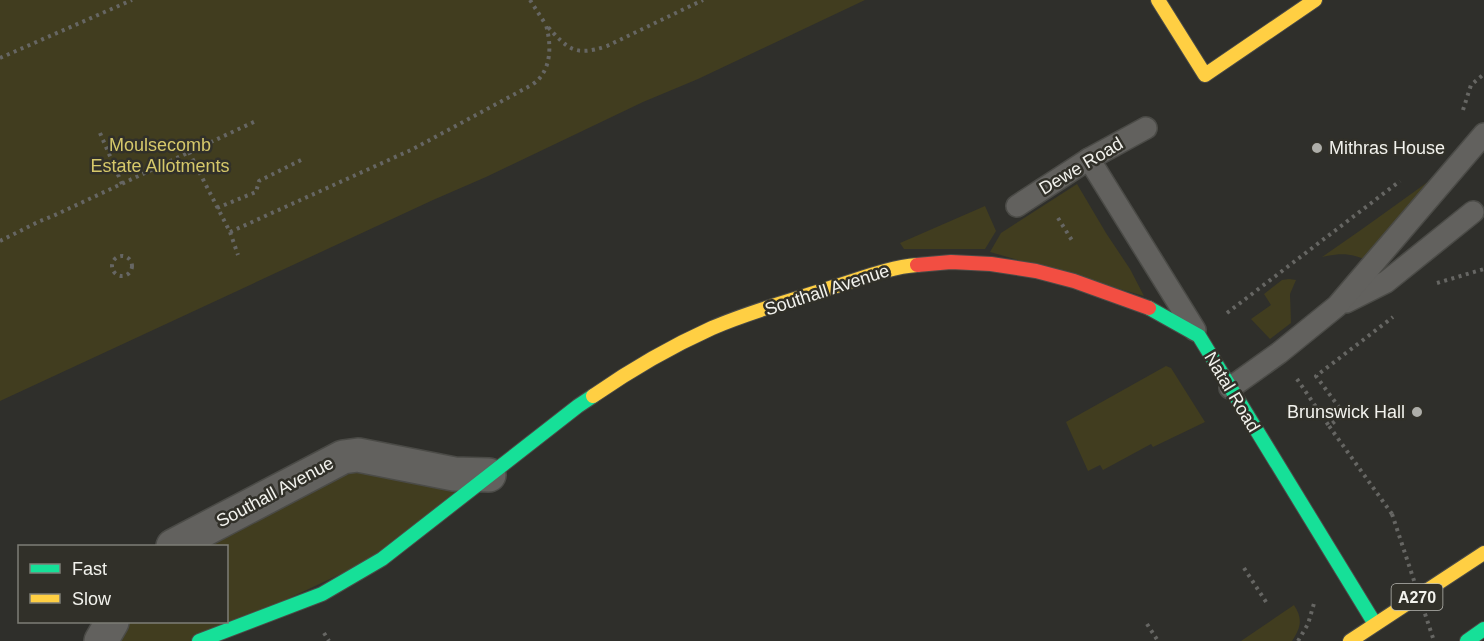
<svg xmlns="http://www.w3.org/2000/svg" width="1484" height="641" font-family="Helvetica,sans-serif">
  <rect width="100%" height="100%" fill="#2f2f2b"/>
  <!-- green -->
  <g fill="#413d1f">
    <polygon points="0,0 865,0 698,79 643,102 486,177 433,200 0,401"/>
    <path d="M1466 155 1374 263C1353 254 1345 252 1322 257 1371 224 1418 188 1466 155Z"/>
    <polygon points="1077,184 1106,233 1130,269 1144,296 990,252 1001,233"/>
    <polygon points="985,206 996,231 985,249 904,249 900,243"/>
    <polygon points="1289,279 1296,280 1290,294 1291,323 1270,339 1251,319 1271,305 1264,294 1282,280"/>
    <polygon points="1166,366 1171,368 1205,422 1153,447 1151,444 1103,470 1100,465 1088,471 1066,422"/>
    <polygon points="343,457 489,475 400,546 198,641 101,641 112,622 226,622 226,546 175,546"/>
    <path d="M1294 605C1303 619 1301 627 1292 641H1241Z"/>
  </g>
  <g fill="none" stroke-linecap="round" stroke-linejoin="round">
    <defs>
      <g id="lane">
        <polyline points="1089,159 1195,330"/>
        <polyline points="1017,206 1089,159 1146,128"/>
        <polyline points="1346,302 1386,282 1473,212"/>
        <polyline points="1230,388 1279,353 1337,306 1484,134"/>
      </g>
      <g id="street">
        <polyline points="173,546 343,457 358,455 454,474 489,475"/>
        <polyline points="101,641 112,622"/>
      </g>
      <g id="fast">
        <polyline points="1149,308 1199,336 1375,624"/>
        <polyline points="199,641 322,594 382,559 578,406 593,396"/>
        <polyline points="1467,641 1484,629"/>
      </g>
      <g id="slow">
        <polyline points="1158,0 1205,75 1315,0"/>
        <path d="M593 396C629 371 672 346 712 328 751 311 793 300 833 287 860 279 889 267 917 265"/>
        <polyline points="1350,641 1484,553"/>
      </g>
      <polyline id="jam" points="917,265 951,262 991,264 1036,271 1074,281 1149,308"/>
    </defs>
    <!-- lane casing -->
    <use href="#lane" stroke="#4b4b47" stroke-width="24"/>
    <!-- street casing -->
    <use href="#street" stroke="#4b4b47" stroke-width="36"/>
    <!-- fast casing -->
    <use href="#fast" stroke="#4b4b47" stroke-width="16"/>
    <!-- slow casing -->
    <use href="#slow" stroke="#4b4b47" stroke-width="16"/>
    <!-- jam casing -->
    <use href="#jam" stroke="#4b4b47" stroke-width="16"/>
    <!-- path -->
    <g stroke="#666663" stroke-width="4" stroke-dasharray="3 4.5" stroke-linecap="butt">
      <polyline points="530,0 546,25"/>
      <polyline points="0,58 132,0"/>
      <polyline points="1463,110 1471,85 1484,74"/>
      <polyline points="100,133 122,184"/>
      <polyline points="189,152 230,232 238,255"/>
      <polyline points="217,208 256,192 259,181 301,160"/>
      <polyline points="1058,218 1073,242"/>
      <path d="M230 232 413 149 526 88C530 86 535 83 538 80 552 65 551 43 546 25 568 49 574 57 607 46L703 0"/>
      <polyline points="0,241 40,221 53,216 258,120"/>
      <circle cx="122" cy="266" r="10"/>
      <polyline points="1437,283 1484,269"/>
      <polyline points="1227,313 1400,181"/>
      <polyline points="1297,379 1329,426"/>
      <polyline points="1392,514 1329,426 1344,414 1316,376 1393,317"/>
      <polyline points="1244,568 1268,605"/>
      <polyline points="1147,624 1158,641"/>
      <polyline points="324,633 329,641"/>
      <polyline points="1298,641 1308,624 1315,600"/>
    </g>
    <!-- lane -->
    <use href="#lane" stroke="#62615e" stroke-width="21"/>
    <!-- street -->
    <use href="#street" stroke="#62615e" stroke-width="33"/>
    <!-- fast -->
    <use href="#fast" stroke="#16e098" stroke-width="14"/>
    <!-- slow -->
    <use href="#slow" stroke="#ffcf43" stroke-width="14"/>
    <!-- jam -->
    <use href="#jam" stroke="#f24e42" stroke-width="14"/>
    <!-- path-bridge -->
    <polyline stroke="#666663" stroke-width="4" stroke-dasharray="3 4.5" stroke-linecap="butt" points="1392,514 1434,641"/>
  </g>
  <!-- markers -->
  <g fill="#aeaea9" stroke="#313029" stroke-width="2">
    <circle cx="1317" cy="148" r="6"/>
    <circle cx="1417" cy="412" r="6"/>
  </g>
  <g text-anchor="middle" stroke-width="5" stroke-linejoin="round" paint-order="stroke">
    <!-- shield labels -->
    <rect fill="#313029" stroke="#b8b8b2" stroke-width="1.5" x="1391.5" y="584" width="51" height="26" rx="4.5"/>
    <g font-size="16" font-weight="bold" fill="#f2f2ed">
      <text x="1417" y="603">A270</text>
    </g>
    <!-- park labels -->
    <g font-size="18" fill="#d6c86a" stroke="#313029">
      <text x="160" y="151">Moulsecomb<tspan x="160" dy="21">Estate Allotments</tspan></text>
    </g>
    <!-- poi labels -->
    <g font-size="18" fill="#f2f2ed" stroke="#313029" text-anchor="start">
      <text x="1329" y="154">Mithras House</text>
      <text x="1405" y="418" text-anchor="end">Brunswick Hall</text>
    </g>
    <!-- street labels -->
    <g font-size="18" fill="#f2f2ed" stroke="#313029">
      <text transform="translate(1081 166) rotate(-31)" y="6">Dewe Road</text>
      <text transform="translate(827 290) rotate(-18)" y="6">Southall Avenue</text>
      <text transform="translate(1232 392) rotate(59)" y="6">Natal Road</text>
      <text transform="translate(275 492) rotate(-28)" y="6">Southall Avenue</text>
    </g>
  </g>
  <!-- legend -->
  <rect x="18" y="545" width="210" height="78" fill="#313029" stroke="#7e7e77" stroke-width="1.5"/>
  <rect x="30" y="564" width="30" height="9" fill="#16e098" stroke="#7e7e77" stroke-width="1.5"/>
  <text x="72" y="575" font-size="18" fill="#f2f2ed">Fast</text>
  <rect x="30" y="594" width="30" height="9" fill="#ffcf43" stroke="#7e7e77" stroke-width="1.5"/>
  <text x="72" y="605" font-size="18" fill="#f2f2ed">Slow</text>
</svg>
